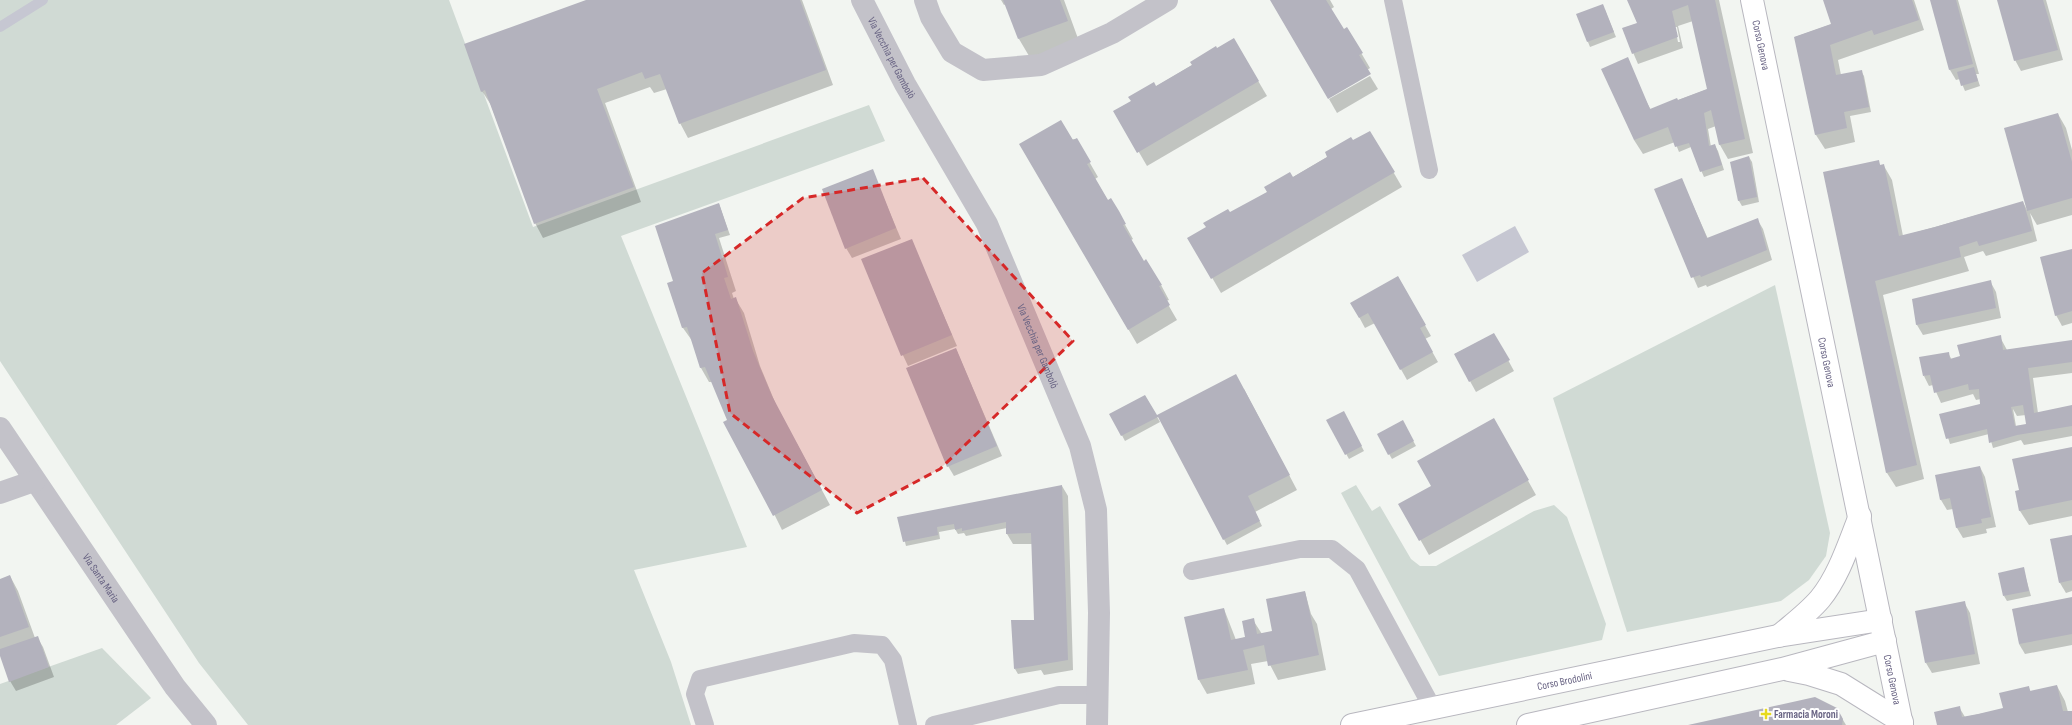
<svg xmlns="http://www.w3.org/2000/svg" width="2072" height="725" font-family="'Sofia Sans Condensed',sans-serif">
  <rect width="100%" height="100%" fill="#f2f5f1"/>
  <!-- green -->
  <g fill="#d0dad4">
    <polygon points="0,0 449,0 533,227 869,105 885,141 621,236 747,547 634,570 671,662 691,725 248,725 199,663 0,361"/>
    <polygon points="1775,285 1830,533 1826,556 1809,580 1781,601 1627,632 1553,398"/>
    <polygon points="1356,485 1372,511 1380,506 1411,559 1420,566 1436,566 1534,511 1554,505 1567,517 1606,624 1602,640 1439,676 1341,493"/>
    <polygon points="102,648 151,698 116,725 0,725 0,684"/>
  </g>
  <!-- water -->
  <polygon fill="#c6c7d2" points="1515,226 1529,252 1477,282 1462,255"/>
  <!-- shadow -->
  <g fill="#0003" fill-rule="evenodd">
    <polygon points="589,0 802,0 833,85 688,138 680,123 667,89 654,93 650,87 605,103 641,202 543,238 535,223 491,105 482,91"/>
    <polygon points="1001,0 1064,0 1080,44 1032,61 1019,39 1006,4 1004,5"/>
    <polygon points="1271,0 1330,0 1334,7 1331,9 1343,31 1347,29 1370,68 1367,70"/>
    <path d="M1628 0H1719L1753 153 1728 159 1720 145 1716 126 1708 129 1711 147 1715 146 1718 151 1724 170 1704 177 1691 147 1679 152 1675 142 1643 154 1634 140 1645 99 1651 110 1708 89 1693 21 1678 26 1683 48 1638 64 1623 29 1638 24ZM1675 27H1677L1680 42H1678Z"/>
    <polygon points="1824,0 1914,0 1924,30 1838,60 1841,75 1861,71 1864,76 1871,112 1850,116 1855,142 1825,149 1816,135 1795,37 1832,24"/>
    <polygon points="1931,0 1958,0 1979,74 1976,74 1980,86 1965,91 1960,79 1956,80 1950,70"/>
    <polygon points="1998,0 2046,0 2063,60 2021,71 2015,60"/>
    <polygon points="1605,10 1616,37 1590,47 1577,15"/>
    <polygon points="1234,40 1267,96 1147,166 1115,111"/>
    <polygon points="1370,76 1378,89 1337,113 1329,99"/>
    <polygon points="2058,114 2066,128 2072,150 2072,215 2037,225 2030,213 2037,241 1986,256 1983,251 1964,257 1969,271 1883,295 1924,479 1896,487 1887,473 1824,173 1878,162 1881,166 1884,166 1892,180 1903,236 2023,202 2027,210"/>
    <polygon points="1370,132 1402,187 1221,293 1189,238"/>
    <polygon points="1076,139 1098,177 1095,179 1108,201 1118,212 1133,239 1131,240 1143,262 1161,285 1169,300 1166,301 1177,320 1137,344 1020,144"/>
    <polygon points="1749,157 1752,162 1759,202 1742,206 1739,201 1731,163"/>
    <polygon points="872,170 901,239 852,258 846,248"/>
    <polygon points="1692,203 1708,239 1757,219 1763,229 1772,260 1707,287 1706,285 1698,288 1663,208"/>
    <polygon points="719,204 730,235 719,238 736,291 732,293 734,299 735,298 744,313 760,366 777,407 830,505 782,530 728,420 712,382 709,382 701,368 693,342 683,328 668,284 674,282"/>
    <polygon points="911,240 957,346 908,366 886,319"/>
    <polygon points="2072,250 2072,323 2062,326 2056,315"/>
    <polygon points="1398,277 1431,336 1425,339 1438,362 1407,380 1375,323 1365,328 1352,304"/>
    <polygon points="1990,281 1996,292 2001,318 1923,335 1917,325 1914,300"/>
    <polygon points="1494,334 1514,371 1476,392 1455,354"/>
    <path d="M2000 337 2007 350 2072 341V373L2033 378 2038 413 2072 406V436L2024 445 2021 440 1993 448 1989 434 1950 444 1941 415 1982 404 1981 399 1976 400 1973 394 1941 403 1933 385 1929 386 1924 376 1948 353 1952 360 1961 357ZM2013 409 2017 416 2026 415 2027 425 2016 426Z"/>
    <polygon points="956,349 1002,456 954,476 948,466"/>
    <polygon points="1244,389 1297,490 1255,512 1262,526 1227,545 1159,416"/>
    <polygon points="1145,396 1160,422 1125,441 1111,415"/>
    <polygon points="1343,412 1364,451 1349,459 1328,421"/>
    <polygon points="1494,420 1536,495 1429,555 1400,504 1433,486"/>
    <polygon points="1402,421 1416,446 1392,459 1378,435"/>
    <polygon points="2072,448 2072,516 2029,525 2020,511 2020,491"/>
    <polygon points="1980,467 1985,477 1996,527 1986,529 1987,533 1963,538 1957,528 1953,509 1947,510 1941,500 1936,476"/>
    <polygon points="1062,486 1068,496 1073,670 1044,675 1041,670 1018,674 1015,669 1036,625 1033,544 1013,544 1007,534 1007,528 966,536 964,533 958,534 955,529 939,532 940,539 906,546 899,518"/>
    <polygon points="2072,536 2072,591 2066,593 2060,583"/>
    <polygon points="2023,568 2031,596 2007,601 2004,596"/>
    <polygon points="10,576 18,591 35,638 37,637 43,647 54,677 16,691 10,681 0,653 0,580"/>
    <polygon points="1305,592 1311,614 1317,624 1326,670 1278,680 1268,661 1251,664 1255,684 1207,694 1199,680 1224,609 1236,640 1246,637 1253,620 1262,634 1274,631"/>
    <polygon points="2072,598 2072,645 2025,654 2019,644"/>
    <polygon points="1964,602 1970,613 1980,664 1932,673 1926,663"/>
    <polygon points="2057,686 2065,701 2068,712 2072,712 2072,725 1938,725 1959,707 1965,717 2004,709 2029,688 2031,692"/>
    <polygon points="1836,708 1846,725 1690,725"/>
  </g>
  <g fill="none" stroke-linecap="round" stroke-linejoin="round">
    <!-- stream -->
    <polyline stroke="#c6c7d2" stroke-width="10" points="0,27 43,0"/>
  </g>
  <!-- building -->
  <g fill="#b3b2bd" fill-rule="evenodd">
    <polygon points="586,0 800,0 826,70 679,124 660,74 645,79 642,72 597,89 634,187 534,224 485,90 481,92 464,44"/>
    <polygon points="1003,0 1060,0 1068,21 1018,39"/>
    <polygon points="1270,0 1326,0 1344,29 1347,27 1363,53 1359,55 1371,74 1328,99"/>
    <polygon points="1627,0 1715,0 1745,139 1719,145 1711,110 1704,113 1709,146 1715,144 1722,165 1700,172 1689,143 1675,147 1668,127 1634,140 1601,69 1628,57 1650,109 1677,98 1678,100 1707,89 1688,5 1672,11 1678,37 1632,54 1622,28 1637,23"/>
    <polygon points="1823,0 1912,0 1919,20 1874,35 1872,30 1830,45 1836,75 1862,70 1869,107 1844,112 1847,128 1815,135 1794,37 1831,24"/>
    <polygon points="1930,0 1956,0 1973,64 1949,70"/>
    <polygon points="1997,0 2043,0 2058,50 2014,61"/>
    <polygon points="1603,4 1614,32 1587,42 1576,14"/>
    <polygon points="1234,38 1259,81 1137,153 1113,111 1131,101 1128,97 1154,82 1156,86 1192,65 1190,62 1216,46 1217,48"/>
    <polygon points="1974,67 1978,81 1961,86 1957,72"/>
    <polygon points="2058,113 2072,162 2072,198 2027,211 2004,128"/>
    <polygon points="1061,120 1073,140 1077,138 1091,162 1087,164 1108,200 1111,198 1119,211 1126,224 1123,225 1144,261 1146,259 1162,285 1159,286 1170,305 1128,330 1019,144"/>
    <polygon points="1370,131 1395,172 1211,279 1187,238 1206,227 1203,223 1228,209 1230,212 1267,192 1264,187 1290,172 1293,177 1327,157 1325,152 1351,137 1353,140"/>
    <polygon points="1749,156 1757,197 1738,201 1730,162"/>
    <polygon points="1879,160 1880,165 1884,164 1899,236 1935,227 2023,201 2032,231 1979,246 1977,241 1959,247 1961,257 1875,281 1917,465 1886,473 1823,172"/>
    <polygon points="873,169 896,228 845,249 822,189"/>
    <polygon points="1682,178 1707,238 1758,218 1767,250 1701,277 1700,275 1691,278 1654,189"/>
    <polygon points="719,203 728,230 715,234 728,277 724,278 731,299 736,297 753,351 772,396 822,490 773,516 723,422 727,420 705,367 700,368 687,327 682,328 667,283 673,281 655,226"/>
    <polygon points="912,239 952,335 901,356 861,259"/>
    <polygon points="2072,249 2072,311 2055,316 2040,257"/>
    <polygon points="1398,276 1426,325 1420,328 1433,352 1400,370 1368,313 1359,318 1350,303"/>
    <polygon points="1991,280 1996,308 1916,325 1912,299"/>
    <polygon points="1494,333 1510,360 1469,382 1454,354"/>
    <path d="M2001 335 2003 350 2072 340V362L2028 368 2034 413 2072 405V426L2017 435 1989 443 1987 429 1946 439 1939 414 1980 404 1979 389 1969 390 1968 384 1934 393 1930 375 1923 376 1919 357 1949 352 1950 359 1960 356 1957 345ZM2023 405 2026 424 2015 426 2011 407Z"/>
    <polygon points="956,348 997,446 947,467 906,368"/>
    <polygon points="1236,374 1290,475 1248,496 1260,521 1223,540 1158,417 1121,436 1109,414 1145,395 1157,415"/>
    <polygon points="1344,411 1362,446 1345,455 1326,420"/>
    <polygon points="1494,418 1529,480 1419,541 1398,504 1431,486 1417,461"/>
    <polygon points="1403,420 1414,441 1388,455 1377,434"/>
    <polygon points="2072,447 2072,500 2019,511 2015,491 2019,490 2012,459"/>
    <polygon points="1980,466 1991,517 1981,519 1982,523 1956,528 1950,498 1940,500 1935,475"/>
    <polygon points="1062,485 1068,660 1014,669 1011,620 1034,620 1031,533 1006,534 1006,522 962,531 962,528 955,530 954,524 937,527 938,535 903,542 897,517"/>
    <polygon points="2072,535 2072,580 2059,583 2050,539"/>
    <polygon points="2024,567 2029,591 2003,596 1998,573"/>
    <polygon points="10,575 29,627 0,637 0,579"/>
    <polygon points="1305,591 1319,655 1268,666 1264,645 1243,650 1248,670 1198,680 1184,617 1224,608 1231,640 1245,637 1242,621 1254,618 1257,634 1272,631 1266,599"/>
    <polygon points="2072,597 2072,634 2019,644 2012,609"/>
    <polygon points="1965,601 1975,654 1925,663 1915,611"/>
    <polygon points="38,636 49,667 9,682 0,656 0,649"/>
    <polygon points="2057,685 2063,711 2072,711 2072,725 1937,725 1934,712 1960,706 1962,717 1978,714 2003,708 1999,693 2029,686 2030,691"/>
    <polygon points="1815,697 1837,708 1843,719 1842,725 1688,725"/>
  </g>
  <g fill="none" stroke-linecap="round" stroke-linejoin="round">
    <defs>
      <g id="secondary">
        <path id="s3" d="M1752 0 1902 725"/>
        <path d="M1779 636C1793 624 1808 613 1820 599 1839 576 1849 543 1860 516"/>
        <polyline points="1789,670 1809,674 1841,684 1902,722"/>
        <path id="s4" d="M1352 725 1778 636 1881 620"/>
        <polyline points="1528,725 1782,669 1885,641"/>
      </g>
    </defs>
    <!-- secondary casing -->
    <use href="#secondary" stroke="#b8b7bf" stroke-width="24"/>
    <!-- lane -->
    <g stroke="#c3c2c9" stroke-width="18">
      <polyline points="1393,0 1429,170"/>
      <polyline points="1192,571 1300,549 1332,549 1357,569 1432,707"/>
      <polyline points="705,725 695,694 700,679 854,643 882,645 893,660 908,725"/>
      <polyline points="934,725 1059,695 1097,695"/>
    </g>
    <!-- street -->
    <g stroke="#c3c2c9" stroke-width="22">
      <path id="s1" d="M862 0 905 84 987 224 1080 446 1096 510 1099 613 1097 725"/>
      <polyline points="925,0 931,17 952,52 983,70 1041,65 1112,33 1167,0"/>
      <path id="s2" d="M0 428 175 687 206 725"/>
      <polyline points="0,493 34,481"/>
    </g>
    <!-- secondary -->
    <use href="#secondary" stroke="#fff" stroke-width="22"/>
  </g>
  <!-- marked area -->
  <path fill="#d62828" fill-opacity="0.2" stroke="#d62828" stroke-width="3" stroke-dasharray="8 5" stroke-linejoin="round" d="M923 178 1073 341 940 469 857 513 730 413 702 273 803 198Z"/>
  <!-- markers -->
  <path fill="#e7da1f" stroke="#fff" stroke-width="1.5" d="M1764 708h4v4h4v4h-4v4h-4v-4h-4v-4h4z"/>
  <g text-anchor="middle" stroke-width="4" stroke-linejoin="round" paint-order="stroke">
    <!-- street labels -->
    <g font-size="11" fill="#686383" stroke="#fff">
      <text dy="4" stroke="none"><textPath href="#s3" startOffset="46">Corso Genova</textPath></text>
      <text dy="4" stroke="none"><textPath href="#s1" startOffset="65">Via Vecchia per Gambolò</textPath></text>
      <text dy="4" stroke="none"><textPath href="#s1" startOffset="389">Via Vecchia per Gambolò</textPath></text>
      <text dy="4" stroke="none"><textPath href="#s3" startOffset="370">Corso Genova</textPath></text>
      <text dy="4" stroke="none"><textPath href="#s2" startOffset="181">Via Santa Maria</textPath></text>
      <text dy="4" stroke="none"><textPath href="#s4" startOffset="217">Corso Brodolini</textPath></text>
      <text dy="4" stroke="none"><textPath href="#s3" startOffset="694">Corso Genova</textPath></text>
    </g>
    <!-- poi labels -->
    <g font-size="11" font-weight="bold" fill="#686383" stroke="#fff" text-anchor="start">
      <text x="1774" y="718">Farmacia Moroni</text>
    </g>
  </g>
</svg>
